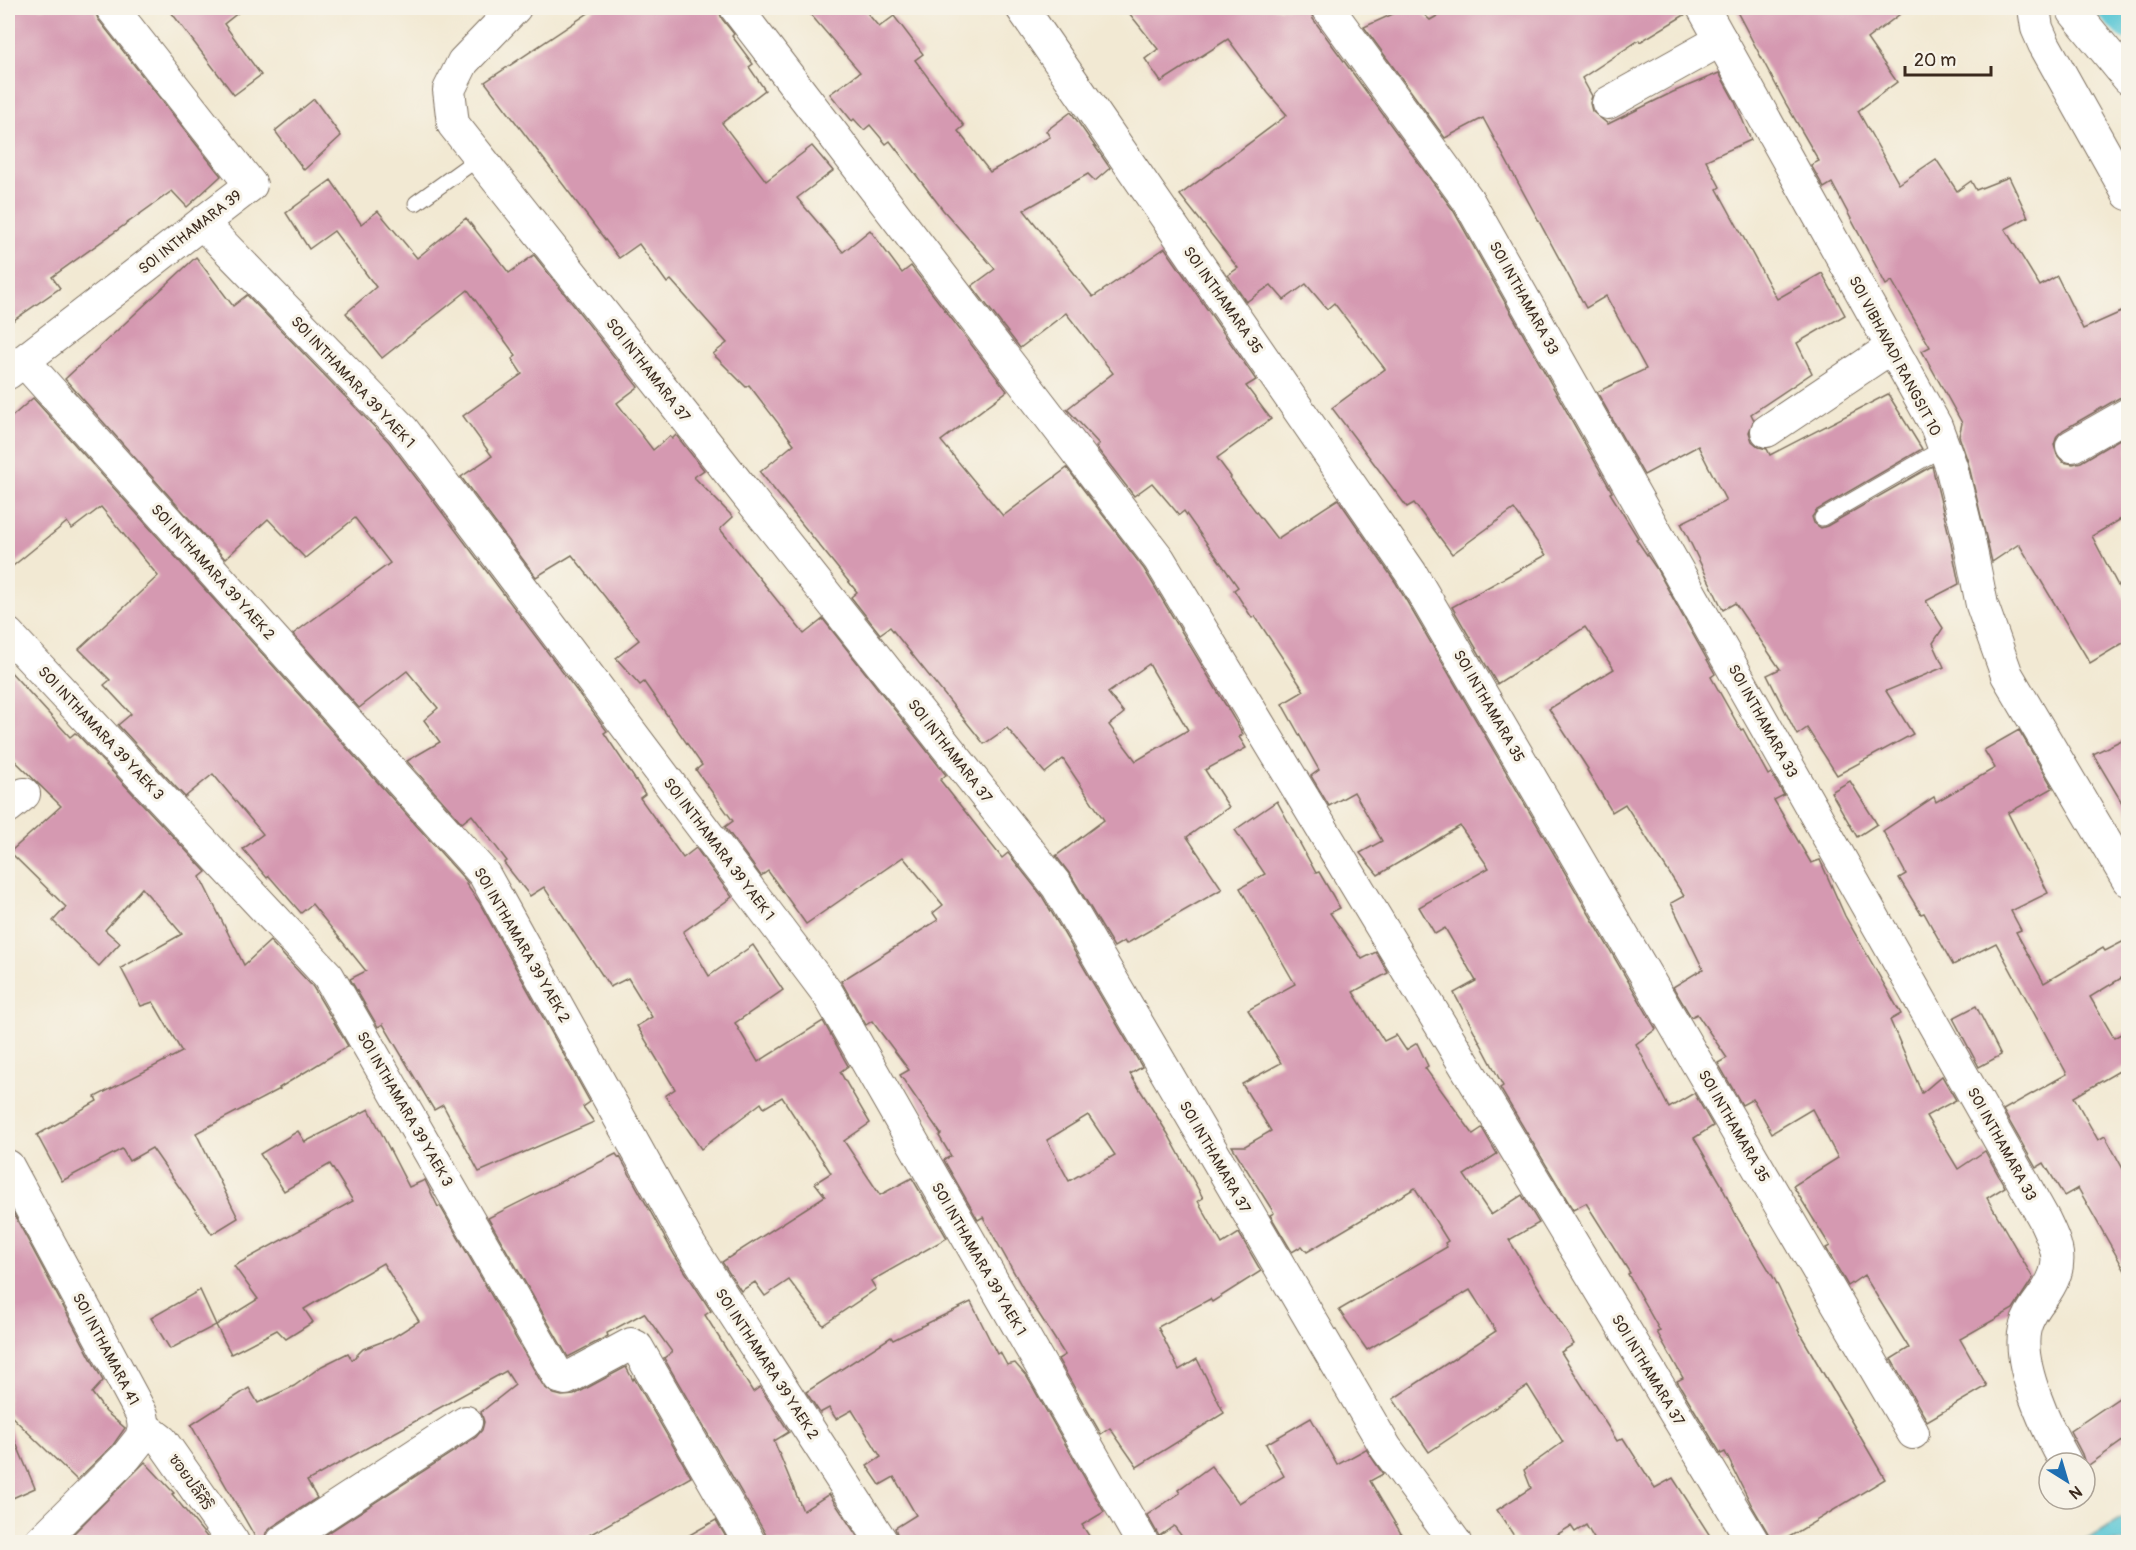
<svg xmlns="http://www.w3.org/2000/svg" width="2136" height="1550" font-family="Pangolin,'Playpen Sans Thai',sans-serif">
  <rect width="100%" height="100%" fill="#f7f3e8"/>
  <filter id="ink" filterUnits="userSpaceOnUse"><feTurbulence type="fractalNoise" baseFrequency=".0167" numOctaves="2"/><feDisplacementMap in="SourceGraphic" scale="12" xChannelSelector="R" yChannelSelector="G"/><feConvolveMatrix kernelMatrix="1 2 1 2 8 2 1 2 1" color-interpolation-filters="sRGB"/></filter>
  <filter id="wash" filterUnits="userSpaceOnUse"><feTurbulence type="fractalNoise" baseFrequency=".008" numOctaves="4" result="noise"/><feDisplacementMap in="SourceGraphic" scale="24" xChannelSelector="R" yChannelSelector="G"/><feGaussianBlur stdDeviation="1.35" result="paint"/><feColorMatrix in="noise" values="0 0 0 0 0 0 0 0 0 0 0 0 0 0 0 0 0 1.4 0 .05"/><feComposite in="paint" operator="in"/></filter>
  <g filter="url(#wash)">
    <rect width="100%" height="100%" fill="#f2e9d3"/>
    <!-- water -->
    <polygon fill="#5cc7d5" stroke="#4c787a" stroke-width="1.5" points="2128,1515 2128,1542 2082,1542"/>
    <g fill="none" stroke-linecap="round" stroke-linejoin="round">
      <!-- canal -->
      <polyline stroke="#5cc7d5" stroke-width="30" points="2111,8 2128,25"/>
    </g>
    <g id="blocks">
      <!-- building -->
      <g fill="#d599b1" fill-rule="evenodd">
        <polygon points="8,8 94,8 98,19 221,176 187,207 172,191 52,277 60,288 8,324"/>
        <polygon points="168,8 244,8 224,24 261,75 234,95"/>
        <path d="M596 8H718L722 19 734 34 732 36 753 64 749 67 765 90 722 123 766 181 812 146 833 171 797 198 843 252 870 230 902 273 911 266 1007 391 941 441 1003 516 1067 468 1144 569 1243 734 1239 737 1246 748 1205 770 1229 807 1187 837 1222 889 1126 944 1124 941 1114 947 1072 877 1056 856 1104 820 1063 759 1045 773 1007 728 984 744 890 627 880 634 851 597 857 592 760 472 794 444 749 385 746 387 713 354 727 343 671 280 667 283 639 244 619 258 485 82ZM1149 664 1188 730 1136 761 1109 725 1124 713 1108 693Z"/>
        <polygon points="805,8 863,8 879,27 894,16 923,54 915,60 964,126 958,131 990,172 1050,137 1046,131 1071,112 1110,168 1095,181 1088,174 1024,210 1093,297 1165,248 1256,380 1246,386 1271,419 1217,458 1231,477 1230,478 1277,539 1338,499 1396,583 1656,1029 1636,1044 1669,1108 1694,1093 1713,1126 1694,1138 1723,1187 1722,1187 1738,1219 1775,1280 1799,1329 1798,1330 1885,1479 1781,1542 1771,1542 1768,1533 1752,1506 1725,1452 1721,1454 1677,1381 1683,1378 1657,1332 1660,1331 1628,1274 1630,1273 1586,1203 1573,1210 1500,1088 1503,1086 1454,993 1476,981 1445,928 1435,934 1419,907 1489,868 1460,826 1378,875 1360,853 1382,841 1354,792 1329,806 1311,776 1319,770 1282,704 1304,691 1255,616 1252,618 1234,590 1238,587 1184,511 1179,515 1152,483 1134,496 1096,447 1099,444 1067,409 1113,373 1066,313 1020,348 972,286 995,269 943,210 890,141 886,144 870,125 864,130 854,119 852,121 830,94 860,72"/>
        <polygon points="1125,8 1310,8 1313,19 1453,210 1612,492 1610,493 1638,538 1636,539 1656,568 1715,674 1711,677 1741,730 1743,729 1768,775 1771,773 1784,795 1774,800 1811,863 1820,860 1845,916 1901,1014 1890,1020 1922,1093 1942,1076 1956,1100 1926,1116 1958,1169 1985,1151 2005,1187 1987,1198 2033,1278 2013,1309 1960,1339 1987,1386 1927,1421 1891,1359 1909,1348 1864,1275 1848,1286 1826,1248 1830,1246 1793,1186 1838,1158 1812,1109 1772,1133 1753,1099 1742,1105 1718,1063 1727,1058 1697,1014 1691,1017 1673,987 1703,969 1671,903 1684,896 1625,804 1612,812 1587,770 1588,769 1549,709 1614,669 1585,627 1497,684 1452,607 1546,555 1514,509 1452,554 1414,503 1407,507 1332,408 1385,369 1334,303 1327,309 1306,284 1284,300 1271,285 1246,302 1228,275 1238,268 1180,195 1287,115 1268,93 1228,39 1161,82 1145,59 1158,49"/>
        <polygon points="1406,8 1417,8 1430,20 1451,8 1685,8 1686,14 1640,42 1639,40 1582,78 1592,96 1590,103 1592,111 1608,124 1673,92 1719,73 1735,102 1751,140 1706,160 1720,187 1717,189 1777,299 1822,273 1845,315 1797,343 1812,373 1751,414 1754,420 1749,432 1752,441 1759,447 1767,449 1770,455 1888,394 1922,449 1817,510 1812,517 1814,523 1821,528 1827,526 1932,466 1950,539 1959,584 1926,601 1943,628 1933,643 1944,667 1886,691 1913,734 1837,775 1807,728 1797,735 1767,675 1780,669 1735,603 1723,610 1681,523 1726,501 1698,446 1644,475 1597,392 1646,369 1606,296 1586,308 1483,118 1445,138 1364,27"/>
        <polygon points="1735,8 1908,8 1867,39 1897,82 1858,111 1899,184 1936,159 1957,191 1971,181 1976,190 2009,177 2028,217 2005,229 2040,286 2057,276 2083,329 2128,309 2128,396 2119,398 2063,430 2057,436 2054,445 2057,455 2063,462 2073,464 2081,462 2128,434 2128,515 2092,536 2128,605 2128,640 2090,663 2019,544 1992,562 1968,462 1959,436 1962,423 1922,351 1930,347 1892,281 1886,285 1832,183 1824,188 1811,165 1819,161 1786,104"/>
        <polygon points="314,99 341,136 304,170 275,131"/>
        <path d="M331 180 361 224 378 211 417 258 466 218 509 273 534 255 638 387 617 403 653 450 670 436 672 439 676 435 704 470 694 477 733 517 720 529 804 634 823 619 946 775 940 780 1002 858 1008 853 1042 896 1142 1067 1130 1074 1168 1134 1203 1198 1198 1201 1222 1244 1239 1233 1261 1271 1212 1302 1210 1299 1158 1327 1179 1370 1197 1359 1224 1413 1137 1467 1110 1428 1101 1434 1058 1359 1065 1355 1025 1292 983 1217 978 1220 944 1160 951 1156 939 1136 941 1134 900 1075 909 1070 872 1021 866 1025 841 981 938 920 933 913 943 905 903 857 806 924 768 871 761 876 725 827 733 821 696 770 702 765 644 682 640 685 616 658 639 640 572 555 536 577 461 477 492 456 463 416 522 374 512 359 516 356 468 290 382 358 346 313 376 287 334 231 309 249 286 213ZM1088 1115 1115 1155 1069 1181 1047 1140Z"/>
        <polygon points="196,257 233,306 247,295 389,442 607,731 604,733 645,794 640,798 683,858 696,848 732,897 683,932 709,976 753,945 783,990 735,1023 758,1062 823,1021 848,1066 840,1072 870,1123 844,1141 880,1195 912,1178 947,1238 871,1281 876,1289 823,1325 789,1280 765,1296 755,1282 741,1291 722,1262 825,1196 815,1183 831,1173 782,1097 764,1108 761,1103 701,1149 665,1096 675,1089 637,1026 652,1017 628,978 610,987 544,887 530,896 504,863 507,861 472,815 462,823 407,761 440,742 424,720 438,708 407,671 359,708 293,634 390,563 355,518 305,558 268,519 225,559 65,379"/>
        <polygon points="33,398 468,883 466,884 479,902 590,1102 583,1107 594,1122 479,1172 443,1105 434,1110 383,1024 378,1027 350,979 366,971 312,904 301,913 269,876 267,878 243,849 263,834 213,774 185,797 118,725 131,714 104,685 110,680 79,649 158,576 101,507 72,529 67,522 8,570 8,420"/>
        <polygon points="8,669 70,737 75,733 77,734 206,872 200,877 244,965 270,941 313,987 348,1046 279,1088 280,1089 196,1133 238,1218 212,1234 152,1148 129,1161 122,1149 62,1181 37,1135 97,1101 95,1097 182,1052 153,1002 141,1006 121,968 182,934 142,888 105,930 120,943 99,966 53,921 66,907 10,852 61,806 8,754"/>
        <polygon points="2019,730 2053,788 2008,813 2048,893 2011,911 2021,930 2016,932 2044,983 2103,948 2105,951 2128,939 2128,974 2090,997 2114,1038 2128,1030 2128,1066 2074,1097 2098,1140 2105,1136 2128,1178 2128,1276 2078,1188 2064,1196 2044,1163 2036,1168 2003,1110 2067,1074 1996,943 1953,965 1924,913 1921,914 1899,878 1906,874 1883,831 1934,797 1936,802 1995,768 1984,750"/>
        <polygon points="2128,737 2128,813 2093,754"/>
        <polygon points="1850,781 1877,824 1857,837 1831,792"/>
        <polygon points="1277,801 1316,873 1319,872 1340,908 1330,913 1362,959 1376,952 1388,973 1353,992 1384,1041 1396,1035 1406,1050 1417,1043 1428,1066 1425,1068 1473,1134 1482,1128 1497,1154 1464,1175 1491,1215 1522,1195 1539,1223 1509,1240 1574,1344 1561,1352 1617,1441 1623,1438 1655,1488 1673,1478 1714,1542 1596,1542 1586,1525 1575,1532 1571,1526 1545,1542 1518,1542 1497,1510 1531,1488 1524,1470 1563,1442 1528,1386 1429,1452 1393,1399 1496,1331 1470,1290 1367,1350 1339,1310 1447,1247 1445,1243 1448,1241 1415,1188 1307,1252 1302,1246 1292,1252 1270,1215 1274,1213 1232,1146 1245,1146 1271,1131 1242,1084 1281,1063 1248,1010 1295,984 1240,888 1265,874 1235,830"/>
        <polygon points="1976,1006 2001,1055 1979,1067 1953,1018"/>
        <polygon points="369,1109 409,1187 425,1180 438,1207 440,1206 544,1387 554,1394 562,1396 574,1395 626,1367 633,1380 634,1378 691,1477 577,1542 314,1542 476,1437 482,1430 484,1422 481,1412 515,1385 506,1371 307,1481 317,1498 272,1527 266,1533 264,1542 258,1542 191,1425 249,1388 258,1403 294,1386 322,1366 348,1353 352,1360 363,1349 392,1338 419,1321 383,1263 304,1309 313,1322 286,1339 277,1330 231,1354 216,1325 258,1299 234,1266 353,1201 330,1164 284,1191 260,1154 298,1131 305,1142"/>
        <polygon points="616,1154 619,1158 620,1157 675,1256 711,1311 705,1315 753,1392 760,1387 789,1432 774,1441 803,1511 829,1494 861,1542 767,1542 765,1533 664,1358 672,1352 644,1313 607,1333 608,1336 568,1357 488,1218"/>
        <polygon points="8,1203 103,1381 92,1393 106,1412 125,1428 113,1445 77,1480 8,1413"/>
        <polygon points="200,1290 216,1325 170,1349 151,1318"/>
        <polygon points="971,1302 997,1354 1000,1352 1007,1365 1015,1363 1027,1377 1104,1512 1082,1525 1093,1542 900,1542 895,1528 916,1515 894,1477 880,1485 867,1466 881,1457 852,1410 836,1419 829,1408 820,1413 806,1392 891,1337 893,1340"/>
        <polygon points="2128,1392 2128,1437 2086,1467 2082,1454 2070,1431"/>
        <polygon points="1311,1418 1337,1465 1366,1449 1383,1474 1370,1481 1406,1542 1186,1542 1174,1526 1159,1536 1147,1515 1180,1493 1178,1490 1211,1466 1239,1503 1284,1476 1266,1444"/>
        <polygon points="8,1424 35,1488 8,1500"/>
        <polygon points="145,1462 174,1493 172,1494 211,1542 65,1542"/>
        <polygon points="716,1520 729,1542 677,1542"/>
      </g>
    </g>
  </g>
  <g filter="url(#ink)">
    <use href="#blocks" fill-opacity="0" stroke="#7b6d5d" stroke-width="1.5"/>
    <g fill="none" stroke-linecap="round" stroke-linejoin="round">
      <defs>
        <g id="lane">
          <polyline points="416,203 480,157"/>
          <polyline points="1822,518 1943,448"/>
        </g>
        <g id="street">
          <polyline points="515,8 463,62 449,90 453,124 1057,886 1386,1448 1455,1542"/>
          <polyline points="736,8 1159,559 1753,1542"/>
          <polyline points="1022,8 1411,573 1913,1433"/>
          <path d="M1328 8 1468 200 2044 1219C2059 1250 2065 1266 2043 1296 2036 1305 2028 1316 2025 1328 2016 1365 2048 1431 2066 1463"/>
          <polyline points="1703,8 1936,426 1951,466 1968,535 1982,605 2007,675 2128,880"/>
          <polyline points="2034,8 2037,28 2044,44 2128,194"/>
          <polyline points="2074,12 2128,78"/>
          <polyline points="1608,103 1721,40"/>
          <polyline points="202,223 403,430 828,994 1142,1542"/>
          <polyline points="24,361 484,874 691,1247 882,1542"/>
          <polyline points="8,373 251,185 112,8"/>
          <polyline points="1767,431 1892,347"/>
          <polyline points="2072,446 2128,414"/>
          <polyline points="8,634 328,976 559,1377 566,1379 631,1344 637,1347 749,1542"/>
          <polyline points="8,807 24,794"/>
          <polyline points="8,1166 142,1415 144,1427 141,1438 126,1457 40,1542"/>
          <polyline points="144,1427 162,1441 233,1542"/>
          <polyline points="282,1542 466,1422"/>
        </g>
      </defs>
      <!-- lane casing -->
      <use href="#lane" stroke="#7b6d5d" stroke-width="17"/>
      <!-- street casing -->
      <use href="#street" stroke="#7b6d5d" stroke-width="34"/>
      <!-- lane -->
      <use href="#lane" stroke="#fff" stroke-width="15"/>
      <!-- street -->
      <use href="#street" stroke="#fff" stroke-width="32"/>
    </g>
  </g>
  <g text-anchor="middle" stroke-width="6" stroke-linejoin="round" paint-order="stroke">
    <!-- street labels -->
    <g font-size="15" fill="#3b2a1e" stroke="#f7f3e8">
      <text transform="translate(190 232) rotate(-38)" y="5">SOI INTHAMARA 39</text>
      <text transform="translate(1524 298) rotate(61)" y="5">SOI INTHAMARA 33</text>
      <text transform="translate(1223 300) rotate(55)" y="5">SOI INTHAMARA 35</text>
      <text transform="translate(1895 356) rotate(62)" y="5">SOI VIBHAVADI RANGSIT 10</text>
      <text transform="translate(648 370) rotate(52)" y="5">SOI INTHAMARA 37</text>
      <text transform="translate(353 382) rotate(47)" y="5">SOI INTHAMARA 39 YAEK 1</text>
      <text transform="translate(213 572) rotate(48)" y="5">SOI INTHAMARA 39 YAEK 2</text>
      <text transform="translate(1489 706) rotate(60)" y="5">SOI INTHAMARA 35</text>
      <text transform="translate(1763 721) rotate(61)" y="5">SOI INTHAMARA 33</text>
      <text transform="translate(101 733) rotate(47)" y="5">SOI INTHAMARA 39 YAEK 3</text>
      <text transform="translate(950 751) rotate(52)" y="5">SOI INTHAMARA 37</text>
      <text transform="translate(719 849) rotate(53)" y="5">SOI INTHAMARA 39 YAEK 1</text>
      <text transform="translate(522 945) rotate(60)" y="5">SOI INTHAMARA 39 YAEK 2</text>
      <text transform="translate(405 1109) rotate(60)" y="5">SOI INTHAMARA 39 YAEK 3</text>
      <text transform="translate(1734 1126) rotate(60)" y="5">SOI INTHAMARA 35</text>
      <text transform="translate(2002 1144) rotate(61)" y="5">SOI INTHAMARA 33</text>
      <text transform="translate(1215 1157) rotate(60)" y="5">SOI INTHAMARA 37</text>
      <text transform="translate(979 1259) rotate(60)" y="5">SOI INTHAMARA 39 YAEK 1</text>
      <text transform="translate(106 1349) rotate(62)" y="5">SOI INTHAMARA 41</text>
      <text transform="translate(767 1364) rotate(57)" y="5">SOI INTHAMARA 39 YAEK 2</text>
      <text transform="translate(1648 1370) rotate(59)" y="5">SOI INTHAMARA 37</text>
      <text transform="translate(191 1482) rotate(55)" y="5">ซอยปลีศิริ</text>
    </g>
  </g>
  <!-- margin -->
  <rect width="2136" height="1550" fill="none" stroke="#f7f3e8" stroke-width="30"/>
  <!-- north arrow -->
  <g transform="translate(2067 1481) rotate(143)"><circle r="28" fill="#f7f3e8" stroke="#aca397" stroke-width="1.5"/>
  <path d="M0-4.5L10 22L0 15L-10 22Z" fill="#1f6fb2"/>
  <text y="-9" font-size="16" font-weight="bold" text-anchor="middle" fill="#3b2a1e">N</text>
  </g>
  <!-- scale -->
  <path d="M1905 66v9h86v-9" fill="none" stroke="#3b2a1e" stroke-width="3"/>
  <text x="1914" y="66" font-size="18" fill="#3b2a1e" stroke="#f7f3e8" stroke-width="4.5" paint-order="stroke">20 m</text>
</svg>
